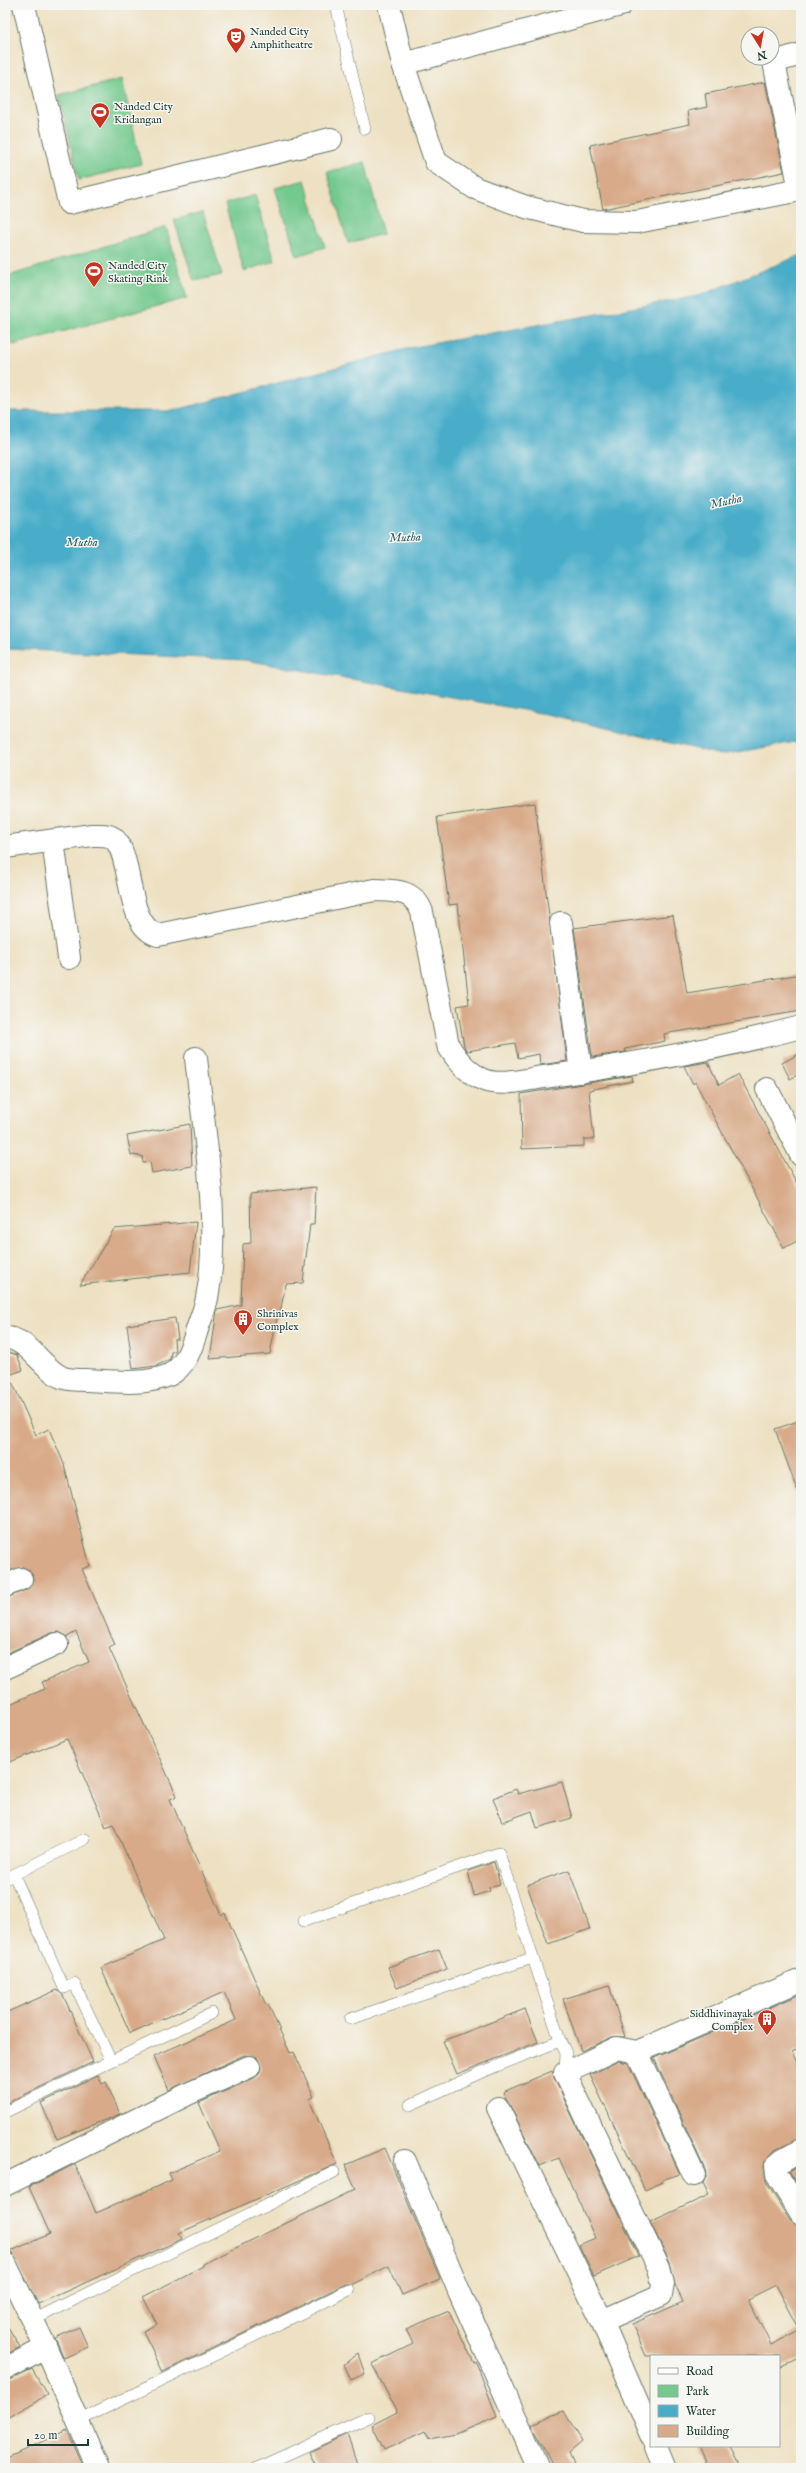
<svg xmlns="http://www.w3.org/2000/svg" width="806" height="2473" font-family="'IM FELL English',serif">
  <rect width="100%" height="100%" fill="#f6f6f2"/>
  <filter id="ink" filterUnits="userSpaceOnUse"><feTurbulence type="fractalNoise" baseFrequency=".025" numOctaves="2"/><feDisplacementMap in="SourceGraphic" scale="8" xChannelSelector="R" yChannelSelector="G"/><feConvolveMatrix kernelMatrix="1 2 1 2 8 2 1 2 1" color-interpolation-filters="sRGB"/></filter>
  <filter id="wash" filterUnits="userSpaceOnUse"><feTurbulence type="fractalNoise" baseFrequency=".012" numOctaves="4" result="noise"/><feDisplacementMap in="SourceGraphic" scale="16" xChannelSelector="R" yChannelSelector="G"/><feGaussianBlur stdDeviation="0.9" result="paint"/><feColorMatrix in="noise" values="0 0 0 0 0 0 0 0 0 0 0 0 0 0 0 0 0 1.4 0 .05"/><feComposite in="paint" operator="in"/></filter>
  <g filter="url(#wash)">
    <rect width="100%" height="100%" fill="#eee1c3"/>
    <!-- green -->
    <g fill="#73c98e" stroke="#498361">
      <polygon points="122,79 141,164 79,180 59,95"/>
      <polygon points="365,162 383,234 348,243 327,172"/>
      <polygon points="305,180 325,247 297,256 275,188"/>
      <polygon points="255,195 275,261 244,271 225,204"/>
      <polygon points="203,212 222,275 194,281 174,220"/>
      <polygon points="166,227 187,298 13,345 5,321 5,277"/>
    </g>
    <!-- water -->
    <polygon fill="#49adc9" stroke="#34757e" points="801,255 801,741 721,755 551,715 245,660 5,649 5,411 172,411 414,347 698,296"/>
    <g id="blocks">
      <!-- building -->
      <g fill="#d8aa89" fill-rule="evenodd">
        <polygon points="765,82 784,172 603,209 590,145 690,124 688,111 707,107 705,94"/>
        <polygon points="535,803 567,1061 540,1065 539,1054 518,1058 515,1043 467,1051 464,1046 457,1006 469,1004 458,904 449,905 437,817"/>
        <polygon points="673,915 687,993 801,974 801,1011 664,1034 665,1041 625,1049 626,1052 592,1057 574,928"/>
        <polygon points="801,1053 801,1073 790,1079 782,1063"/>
        <polygon points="708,1062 719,1085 738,1074 801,1191 801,1239 784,1248 695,1082 693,1084 684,1066"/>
        <polygon points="632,1076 633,1081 589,1090 594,1139 584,1139 584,1146 522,1149 521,1094"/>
        <polygon points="190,1124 192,1166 152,1173 150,1162 143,1163 142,1156 131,1155 127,1136"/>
        <polygon points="316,1187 314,1224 310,1224 303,1283 286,1284 279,1317 277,1317 270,1354 210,1359 217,1310 241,1305 243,1244 251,1243 250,1194"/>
        <polygon points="196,1222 190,1272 80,1285 114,1229"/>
        <polygon points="175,1318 178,1339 174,1339 175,1351 171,1352 170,1359 156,1366 133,1369 127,1325"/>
        <polygon points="5,1351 17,1355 23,1370 9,1375 36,1435 49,1429 64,1464 90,1566 82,1569 115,1645 109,1648 177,1796 170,1799 221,1915 225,1913 266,2005 268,2004 290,2053 294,2052 314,2097 309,2099 337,2164 179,2233 182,2239 38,2304 11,2251 50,2234 29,2187 75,2164 96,2213 172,2180 169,2173 220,2151 199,2103 254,2078 259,2074 261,2068 257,2057 244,2055 169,2090 154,2056 236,2020 224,1992 130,2033 101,1968 164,1940 113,1824 106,1827 67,1739 5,1764 5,1706 45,1689 42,1682 89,1662 76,1632 67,1637 59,1632 52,1633 5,1654 5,1598 26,1590 33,1580 32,1574 23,1567 5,1572"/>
        <polygon points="801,1420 801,1495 799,1495 775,1429"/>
        <polygon points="562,1782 572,1818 537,1828 532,1811 502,1822 493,1798 516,1789 518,1794"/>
        <polygon points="494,1862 500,1884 489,1887 490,1891 474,1896 468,1871"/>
        <polygon points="569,1870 590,1929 548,1944 527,1885"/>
        <polygon points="439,1949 447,1969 397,1988 388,1967"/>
        <polygon points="609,1985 625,2037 612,2037 581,2051 563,1999"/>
        <polygon points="57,1990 63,1995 93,2062 5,2104 5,2013"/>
        <path d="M801 1994V2048L792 2052 801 2071V2138L775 2150 765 2161 764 2167 766 2182 790 2221 801 2226V2358L779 2368V2356H646L632 2324 683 2302 675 2285 670 2263 650 2222 709 2195 703 2183 706 2176 705 2170 654 2058ZM776 2285 800 2330 771 2345 748 2299Z"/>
        <polygon points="525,2009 538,2042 457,2074 443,2041"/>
        <polygon points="619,2061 628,2063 680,2174 662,2180 663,2182 645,2190 590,2075"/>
        <polygon points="552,2071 554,2078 639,2256 594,2276 579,2245 595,2238 559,2158 540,2166 503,2092"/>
        <polygon points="98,2075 102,2084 106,2082 120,2114 57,2139 41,2103"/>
        <polygon points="385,2148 440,2279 402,2295 389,2266 353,2284 346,2284 163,2372 143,2331 157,2324 143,2297 203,2266 203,2264 356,2189 345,2165"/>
        <polygon points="801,2164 801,2190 789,2171"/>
        <polygon points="449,2311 474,2363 476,2362 497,2417 456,2434 429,2439 425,2431 384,2450 372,2425 397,2412 372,2364 413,2344 406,2329"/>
        <polygon points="5,2322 20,2347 5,2355"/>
        <polygon points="79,2327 88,2347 64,2358 55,2338"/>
        <polygon points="358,2354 365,2374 351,2380 344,2364"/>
        <polygon points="32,2369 47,2395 5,2419 5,2381"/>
        <polygon points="564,2411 582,2442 569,2453 576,2468 554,2468 532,2424"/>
        <polygon points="67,2430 84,2468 5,2468 5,2459"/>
        <polygon points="347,2434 358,2468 317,2468 309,2452"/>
        <polygon points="699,2446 730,2446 741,2468 709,2468"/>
      </g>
    </g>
  </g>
  <g filter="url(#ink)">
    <use href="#blocks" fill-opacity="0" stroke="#677666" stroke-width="1"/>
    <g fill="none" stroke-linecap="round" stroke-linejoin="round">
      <defs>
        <g id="lane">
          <polyline points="336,5 365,129"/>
          <polyline points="14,1875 64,1988 74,1983 111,2061"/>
          <polyline points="5,1879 85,1839"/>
          <polyline points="304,1921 499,1853 560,2041 482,2072 410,2105"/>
          <polyline points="350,2019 532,1958"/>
          <polyline points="560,2041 566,2053 565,2073"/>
          <polyline points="5,2112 212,2013"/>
          <polyline points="33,2320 334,2172"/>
          <polyline points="78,2421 349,2290"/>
          <polyline points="257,2468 369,2417"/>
        </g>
        <g id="street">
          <polyline points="24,5 69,203 331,139"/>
          <polyline points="389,5 403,64 436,162 475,188 526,207 583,221 637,222 800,190 774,62 801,54"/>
          <polyline points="403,64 621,5"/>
          <polyline points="53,841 69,958"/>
          <path d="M5 847 92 835C99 835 107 834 113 838 134 854 124 926 158 935L374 890C395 891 413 889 422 912L448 1045C456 1059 468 1073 484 1080 501 1087 527 1079 544 1077 630 1065 717 1049 801 1027"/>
          <polyline points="561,923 581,1072"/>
          <polyline points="767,1089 801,1155"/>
          <path d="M5 1338C27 1337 42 1368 61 1377 68 1380 77 1380 85 1380 111 1381 144 1386 169 1375 185 1367 191 1349 196 1333 199 1322 205 1310 207 1298 221 1225 204 1132 196 1058"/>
          <polyline points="5,1586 21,1579"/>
          <polyline points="5,1668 57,1644"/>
          <polyline points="637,2052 694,2175"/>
          <polyline points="498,2108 602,2321 651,2435"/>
          <polyline points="801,2150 783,2160 776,2166 777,2175 801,2214"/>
          <polyline points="405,2161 459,2291 538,2468"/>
          <polyline points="5,2185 190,2093 249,2067"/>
          <polyline points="5,2263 46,2348 98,2468"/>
          <polyline points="602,2321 661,2295 663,2284 659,2268 565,2073 617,2048 637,2052 801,1980"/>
          <polyline points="5,2369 46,2348"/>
          <polyline points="656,2446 665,2468"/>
        </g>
      </defs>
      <!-- lane casing -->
      <use href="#lane" stroke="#677666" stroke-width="12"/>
      <!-- street casing -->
      <use href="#street" stroke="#677666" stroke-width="24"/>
      <!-- lane -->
      <use href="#lane" stroke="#fff" stroke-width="11"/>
      <!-- street -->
      <use href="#street" stroke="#fff" stroke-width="22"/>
    </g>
  </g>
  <!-- icons -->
  <defs>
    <symbol id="theatre-pin" viewBox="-11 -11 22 30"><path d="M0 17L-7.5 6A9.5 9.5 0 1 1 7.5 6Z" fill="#c8321e" stroke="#f6f6f2"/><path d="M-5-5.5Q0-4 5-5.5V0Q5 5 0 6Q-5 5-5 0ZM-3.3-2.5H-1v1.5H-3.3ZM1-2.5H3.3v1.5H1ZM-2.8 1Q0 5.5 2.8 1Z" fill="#fff"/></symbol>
    <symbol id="stadium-pin" viewBox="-11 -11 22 30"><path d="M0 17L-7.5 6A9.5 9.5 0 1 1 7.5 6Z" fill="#c8321e" stroke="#f6f6f2"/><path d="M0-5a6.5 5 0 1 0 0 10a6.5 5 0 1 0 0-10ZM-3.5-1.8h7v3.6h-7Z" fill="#fff"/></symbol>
    <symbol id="building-pin" viewBox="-11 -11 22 30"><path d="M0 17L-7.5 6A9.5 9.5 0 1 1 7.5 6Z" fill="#c8321e" stroke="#f6f6f2"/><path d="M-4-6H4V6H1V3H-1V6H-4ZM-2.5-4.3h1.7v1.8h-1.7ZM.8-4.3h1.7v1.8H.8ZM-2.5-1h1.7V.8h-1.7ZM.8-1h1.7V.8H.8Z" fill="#fff"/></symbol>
  </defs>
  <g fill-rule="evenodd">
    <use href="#theatre-pin" x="225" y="26" width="22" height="30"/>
    <use href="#stadium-pin" x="89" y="101" width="22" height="30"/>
    <use href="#stadium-pin" x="83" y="260" width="22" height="30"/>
    <use href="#building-pin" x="232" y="1308" width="22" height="30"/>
    <use href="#building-pin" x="756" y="2008" width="22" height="30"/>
  </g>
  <g text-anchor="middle" stroke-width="3" stroke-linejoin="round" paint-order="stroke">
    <!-- poi labels -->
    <g font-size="11" fill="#1f3d34" stroke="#f6f6f2" text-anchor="start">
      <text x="250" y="35">Nanded City<tspan x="250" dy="13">Amphitheatre</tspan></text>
      <text x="114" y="110">Nanded City<tspan x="114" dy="13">Kridangan</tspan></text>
      <text x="108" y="269">Nanded City<tspan x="108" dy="13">Skating Rink</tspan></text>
      <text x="257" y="1317">Shrinivas<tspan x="257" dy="13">Complex</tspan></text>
      <text x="753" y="2017" text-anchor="end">Siddhivinayak<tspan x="753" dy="13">Complex</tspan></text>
    </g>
    <!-- water labels -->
    <g font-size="12" font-style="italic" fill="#2c5f61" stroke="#f6f6f2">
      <text transform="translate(726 501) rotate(-12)" y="4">Mutha</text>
      <text transform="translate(405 537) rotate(-2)" y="4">Mutha</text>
      <text x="82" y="546">Mutha</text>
    </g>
  </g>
  <!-- margin -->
  <rect width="806" height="2473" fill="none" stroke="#f6f6f2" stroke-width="20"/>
  <!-- legend -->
  <rect x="650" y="2355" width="130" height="92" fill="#f6f6f2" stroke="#a0aca6"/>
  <rect x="658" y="2368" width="20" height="6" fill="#ffffff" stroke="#a0aca6"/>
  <text x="686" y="2375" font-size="12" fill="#1f3d34">Road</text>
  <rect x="658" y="2385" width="20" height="12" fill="#73c98e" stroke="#a0aca6"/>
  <text x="686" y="2395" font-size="12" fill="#1f3d34">Park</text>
  <rect x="658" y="2405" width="20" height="12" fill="#49adc9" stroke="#a0aca6"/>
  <text x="686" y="2415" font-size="12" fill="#1f3d34">Water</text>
  <rect x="658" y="2425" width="20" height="12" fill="#d8aa89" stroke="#a0aca6"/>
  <text x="686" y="2435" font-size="12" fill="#1f3d34">Building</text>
  <!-- north arrow -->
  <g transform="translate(760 46) rotate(169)"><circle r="19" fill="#f6f6f2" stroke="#a0aca6"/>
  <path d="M0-3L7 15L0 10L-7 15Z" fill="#c8321e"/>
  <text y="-6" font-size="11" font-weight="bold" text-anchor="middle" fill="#1f3d34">N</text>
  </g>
  <!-- scale -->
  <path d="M28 2439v6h60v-6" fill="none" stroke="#1f3d34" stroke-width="2"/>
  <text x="34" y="2439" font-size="12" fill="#1f3d34" stroke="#f6f6f2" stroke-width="3" paint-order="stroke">20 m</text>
</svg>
